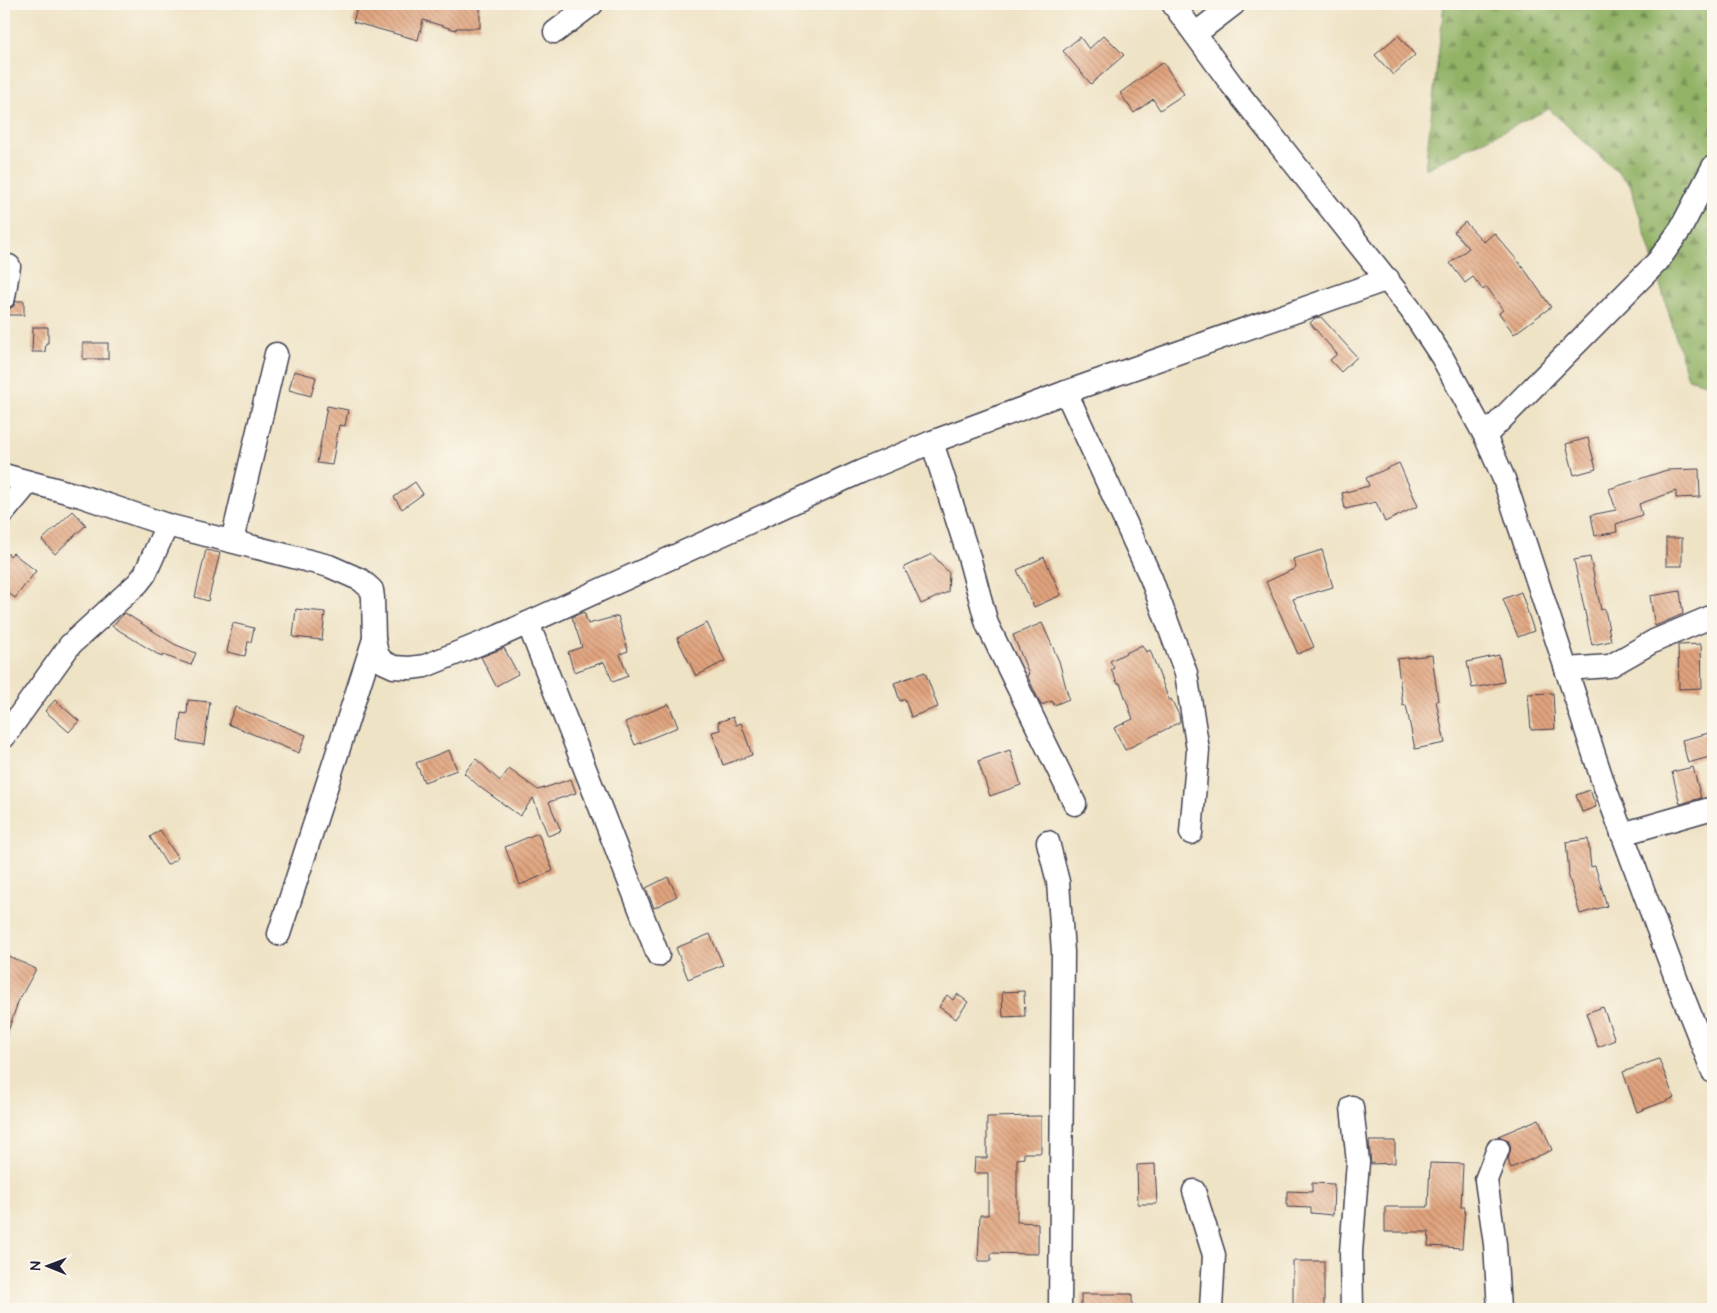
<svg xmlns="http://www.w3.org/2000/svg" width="1717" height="1313" font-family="'Architects Daughter',sans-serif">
  <defs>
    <pattern id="forest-firs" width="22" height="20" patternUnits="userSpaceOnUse" patternTransform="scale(1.25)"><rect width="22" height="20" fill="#92b266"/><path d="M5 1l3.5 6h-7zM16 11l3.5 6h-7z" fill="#779055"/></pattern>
    <pattern id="building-back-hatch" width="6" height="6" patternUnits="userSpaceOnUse" patternTransform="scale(1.25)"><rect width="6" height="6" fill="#e1a47e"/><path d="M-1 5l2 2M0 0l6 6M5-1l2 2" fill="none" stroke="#b68568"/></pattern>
  </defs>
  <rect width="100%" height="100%" fill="#fbf7ec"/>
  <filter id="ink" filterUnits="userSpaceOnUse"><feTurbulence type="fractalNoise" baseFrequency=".02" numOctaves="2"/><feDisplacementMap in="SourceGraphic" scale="10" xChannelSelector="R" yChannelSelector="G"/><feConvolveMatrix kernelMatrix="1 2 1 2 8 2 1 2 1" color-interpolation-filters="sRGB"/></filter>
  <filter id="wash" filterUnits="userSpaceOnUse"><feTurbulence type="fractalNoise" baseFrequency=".0096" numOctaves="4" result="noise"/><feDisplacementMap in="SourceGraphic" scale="20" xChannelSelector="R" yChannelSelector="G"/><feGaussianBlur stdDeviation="1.12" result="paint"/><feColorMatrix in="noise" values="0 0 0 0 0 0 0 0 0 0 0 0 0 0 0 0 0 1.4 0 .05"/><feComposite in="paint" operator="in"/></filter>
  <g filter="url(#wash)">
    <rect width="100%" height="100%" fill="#efe3c6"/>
    <!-- forest -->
    <polygon fill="url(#forest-firs)" stroke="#5a6a50" points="1444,4 1713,4 1713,385 1688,378 1630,184 1549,109 1425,169"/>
    <g id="blocks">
      <!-- building -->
      <g fill="url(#building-back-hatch)">
        <polygon points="358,4 480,4 480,28 456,28 456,30 423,20 418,40 353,22"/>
        <polygon points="1104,35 1124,55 1091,84 1063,51 1080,37 1089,49"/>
        <polygon points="1398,35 1415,55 1393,75 1375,55"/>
        <polygon points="1163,62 1184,94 1160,110 1153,99 1134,113 1120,93"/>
        <polygon points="1465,222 1484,242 1494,233 1522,266 1551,307 1514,334 1499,313 1503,310 1487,287 1483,290 1473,277 1465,283 1450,263 1469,248 1454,232"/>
        <polygon points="16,301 24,301 24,315 7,315 7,310 14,306"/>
        <polygon points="1321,317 1357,357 1341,372 1330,360 1337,354 1310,323 1315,318"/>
        <polygon points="33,327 48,327 48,343 46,343 45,352 32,352"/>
        <rect x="83" y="343" width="25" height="16"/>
        <polygon points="294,371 316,377 311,396 289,390"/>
        <polygon points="327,406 348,410 345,426 339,425 332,465 317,463"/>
        <polygon points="1588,438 1596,469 1574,475 1566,444"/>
        <polygon points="1399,463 1418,506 1385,522 1376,502 1345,509 1342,493 1369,486 1366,478"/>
        <polygon points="1699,469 1700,497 1676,498 1676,491 1639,504 1642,515 1616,524 1617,532 1595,536 1591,515 1616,510 1609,489 1667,470"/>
        <polygon points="415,482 423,494 402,509 394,497"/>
        <polygon points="73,511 86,525 55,554 42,540"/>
        <rect x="1666" y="538" width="16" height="28"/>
        <polygon points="4,550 10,556 13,553 36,571 15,598 4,590"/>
        <polygon points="206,550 220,553 208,601 195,597"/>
        <polygon points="1322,550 1333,587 1293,599 1314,647 1298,654 1266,582 1296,568 1293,559"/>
        <polygon points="932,554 949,573 948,592 921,604 904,567"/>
        <polygon points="1044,557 1061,595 1034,607 1017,570"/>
        <polygon points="1590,557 1601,610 1605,609 1611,641 1592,645 1574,560"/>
        <polygon points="1680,591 1683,614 1655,626 1650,596"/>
        <polygon points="1521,592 1534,631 1518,637 1503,599"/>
        <polygon points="296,609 325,612 322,640 293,637"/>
        <polygon points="584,612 588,624 618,616 628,651 620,654 628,676 613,682 604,662 574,672 568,652 582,647 572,617"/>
        <polygon points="125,613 174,644 196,653 191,665 163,655 162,657 112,626"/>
        <polygon points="233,623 254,628 251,642 248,642 245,656 227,652"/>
        <polygon points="707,623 725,661 696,676 677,638"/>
        <polygon points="1042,623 1059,661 1069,699 1054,705 1052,701 1041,705 1027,675 1029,674 1013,635"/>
        <polygon points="1701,644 1702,688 1679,689 1678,645"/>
        <polygon points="1142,645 1146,652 1150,650 1169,700 1171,699 1179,715 1180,722 1125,750 1114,728 1133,719 1120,683 1118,684 1111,670 1114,668 1110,661"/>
        <polygon points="504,648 518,674 496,686 481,657"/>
        <polygon points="1432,655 1438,701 1436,701 1445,743 1415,749 1406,705 1403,706 1397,659"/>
        <polygon points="1499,655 1504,682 1472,688 1467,662"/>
        <polygon points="925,672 938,707 911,717 905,699 900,701 894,683"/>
        <polygon points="1553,693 1555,729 1531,730 1528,694"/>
        <polygon points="55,700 79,721 69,732 45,711"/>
        <polygon points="188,700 210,702 204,745 178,741 181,713 187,714"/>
        <polygon points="669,704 678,727 635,745 625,722"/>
        <polygon points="235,707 306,735 299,753 228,724"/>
        <polygon points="733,717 736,725 741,723 752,755 723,765 712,732 720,730 718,722"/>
        <polygon points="1713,732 1713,756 1688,763 1682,740"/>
        <polygon points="449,750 457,770 424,782 416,763"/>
        <polygon points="1010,750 1021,785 990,796 978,761"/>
        <polygon points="476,759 500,781 509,769 538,790 571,779 576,793 549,802 561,831 548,836 533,798 520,816 481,788 464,773"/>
        <polygon points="1693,767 1701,798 1680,804 1672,772"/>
        <polygon points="1590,790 1596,807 1582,812 1576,795"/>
        <polygon points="160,830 178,858 167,865 150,837"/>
        <polygon points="538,833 553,871 520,885 505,847"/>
        <polygon points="1588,839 1591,867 1595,866 1607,906 1580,914 1568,874 1569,873 1566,842"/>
        <polygon points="668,877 677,896 654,908 646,888"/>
        <polygon points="710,934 723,965 688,979 676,948"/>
        <polygon points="4,954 36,969 18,1002 6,1037 4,1036"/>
        <polygon points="1024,991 1025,1016 1003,1017 1002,992"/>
        <polygon points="957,994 968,1002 956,1019 939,1007 947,995 953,1000"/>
        <polygon points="1603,1007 1615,1040 1598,1047 1586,1013"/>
        <polygon points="1659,1059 1674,1098 1637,1112 1623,1072"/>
        <polygon points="1041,1116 1041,1153 1024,1153 1024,1158 1017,1159 1017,1222 1038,1223 1038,1254 991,1253 991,1261 978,1261 980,1215 988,1215 988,1173 974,1173 975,1158 987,1158 987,1117"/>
        <polygon points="1539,1119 1552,1150 1511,1168 1508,1160 1511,1147 1508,1140 1498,1136"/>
        <polygon points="1369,1141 1395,1141 1395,1163 1371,1164"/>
        <polygon points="1430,1163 1463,1164 1461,1207 1465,1207 1462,1248 1428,1246 1429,1232 1385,1232 1385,1207 1428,1207"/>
        <polygon points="1155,1164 1157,1204 1138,1204 1137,1165"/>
        <polygon points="1312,1183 1334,1184 1333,1215 1311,1213 1311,1208 1287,1207 1287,1191 1312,1192"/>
        <rect x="1293" y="1261" width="31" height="48"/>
        <rect x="1081" y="1294" width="51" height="15"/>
      </g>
    </g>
  </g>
  <g filter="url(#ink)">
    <use href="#blocks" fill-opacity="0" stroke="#413f50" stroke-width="1"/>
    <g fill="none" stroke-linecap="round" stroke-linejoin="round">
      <defs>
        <g id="minor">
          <polyline points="1173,4 1232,85 1411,310 1442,357 1485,436 1504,479 1603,782 1677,981 1713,1072"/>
          <polyline points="555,32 592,4"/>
          <polyline points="1195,34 1234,4"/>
          <polyline points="4,297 9,266"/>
          <polyline points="1066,392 1151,578 1186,673 1198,750 1191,833"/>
          <polyline points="1485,436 1658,261 1680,230 1713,167"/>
          <polyline points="932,442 969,557 987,624 1075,804"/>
          <polyline points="4,475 81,496 167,525 329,566 361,580 372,590 373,598 374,639 377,654 383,662 394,667 410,668 425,666 499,636 860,472 932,442 1066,392 1388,279"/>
          <polyline points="4,512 29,482"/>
          <polyline points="232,541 276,354"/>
          <polyline points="528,623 658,955"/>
          <polyline points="1566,669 1610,666 1654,641 1713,616"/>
          <polyline points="4,737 70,645 138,583 145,574 167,525"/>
          <polyline points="1622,834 1713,808"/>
          <polyline points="1048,842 1058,882 1063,952 1060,1309"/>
          <polyline points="279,934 374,639"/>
          <polyline points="1352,1107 1358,1162 1351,1252 1352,1309"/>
          <polyline points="1498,1149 1486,1180 1495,1244 1499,1309"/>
          <polyline points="1194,1191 1214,1255 1211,1309"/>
        </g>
      </defs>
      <!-- minor casing -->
      <use href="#minor" stroke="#413f50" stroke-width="25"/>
      <!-- minor -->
      <use href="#minor" stroke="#fff" stroke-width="22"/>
    </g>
  </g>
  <!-- margin -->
  <rect width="1717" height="1313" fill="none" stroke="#fbf7ec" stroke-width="20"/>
  <!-- north arrow -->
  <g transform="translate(48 1266) rotate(271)" stroke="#fbf7ec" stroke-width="4" paint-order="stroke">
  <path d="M0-4L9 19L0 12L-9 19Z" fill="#22223b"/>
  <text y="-8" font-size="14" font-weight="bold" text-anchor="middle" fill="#22223b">N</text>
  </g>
</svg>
